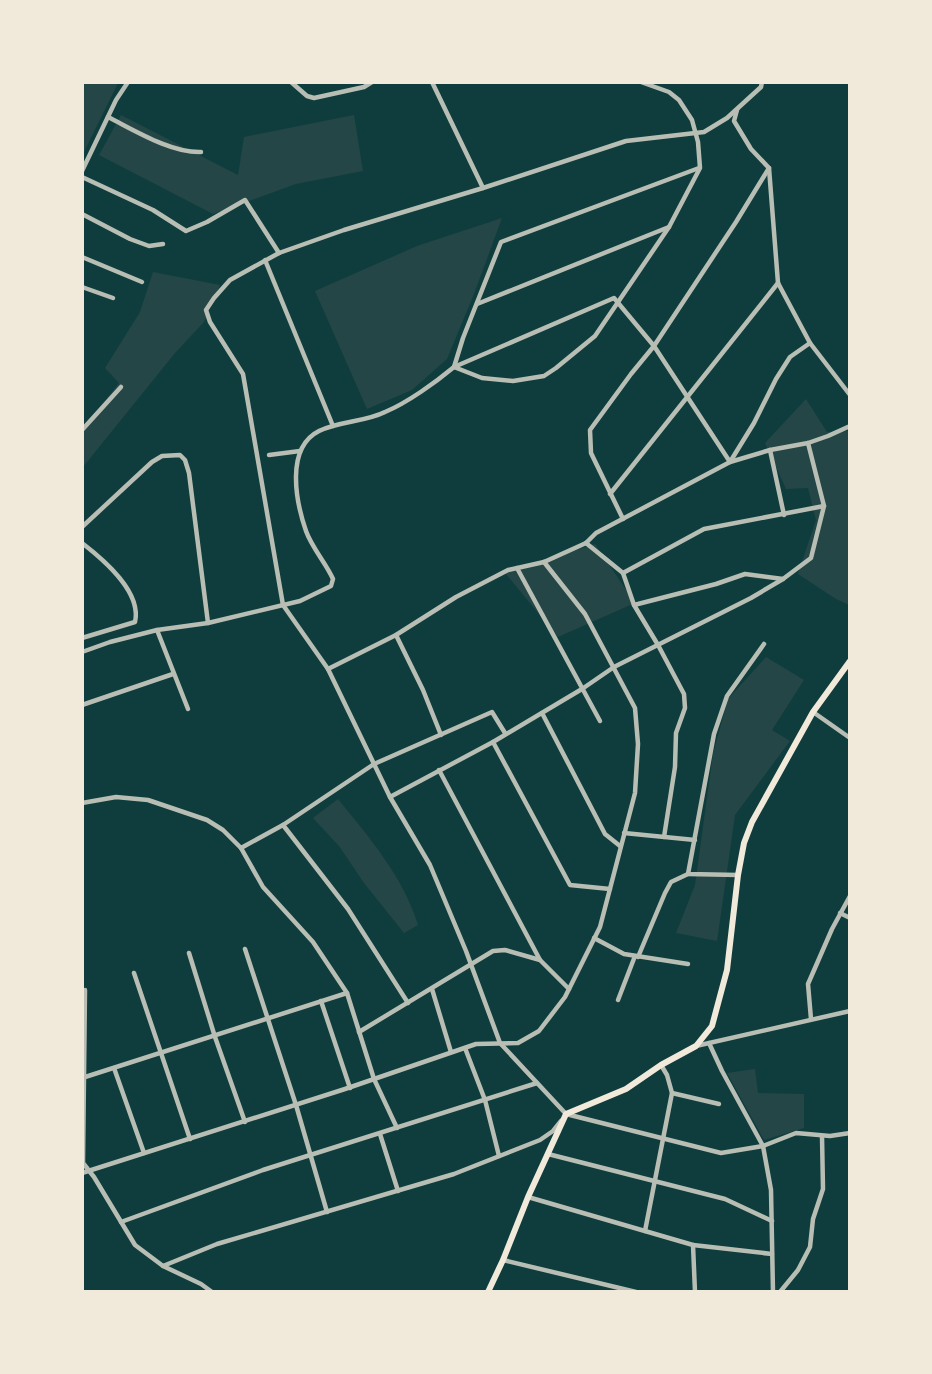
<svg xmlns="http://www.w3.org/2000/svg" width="932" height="1374" font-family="'Archivo Narrow',sans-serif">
  <rect width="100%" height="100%" fill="#0f3d3e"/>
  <!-- green -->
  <g fill="#244646">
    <polygon points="83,82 118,83 83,154 82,83"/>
    <polygon points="121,115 238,175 244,137 354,115 363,171 296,184 213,214 99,155"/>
    <polygon points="502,218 474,294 447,359 412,390 367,409 315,291 417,246"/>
    <polygon points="153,272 220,285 204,322 175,353 83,467 83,429 119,383 105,368 140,312"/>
    <polygon points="806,399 827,432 849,431 849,605 836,599 798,574 816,520 808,488 786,489 765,443"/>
    <polygon points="595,544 635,603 558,637 505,573"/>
    <polygon points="766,657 804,680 772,730 790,741 735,815 717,941 676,933 695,885 713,754 728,699"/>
    <path d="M338 799C369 837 404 878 418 925L404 933 364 883 339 846 313 818Z"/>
    <polygon points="755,1069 758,1093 804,1094 804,1128 764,1140 727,1073"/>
  </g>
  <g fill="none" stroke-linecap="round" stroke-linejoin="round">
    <!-- minor -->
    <g stroke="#b8beb3" stroke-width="4.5">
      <polyline points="291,82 307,96 314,98 364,87 372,82"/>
      <polyline points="432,82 483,188"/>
      <polyline points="737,110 734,121 751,149 769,168 778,283 810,343 850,395"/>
      <path d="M108 117C134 130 171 153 201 152"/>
      <polyline points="82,171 116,100 128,82"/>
      <polyline points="82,177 153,210 186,231 207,222 245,200 279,253"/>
      <polyline points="82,214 130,239 149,246 163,244"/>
      <polyline points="82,257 142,282"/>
      <polyline points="265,260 333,426"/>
      <polyline points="82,287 113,298"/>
      <polyline points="477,304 669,227"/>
      <polyline points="454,367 482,378 513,381 544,376 556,368 595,336 669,227 700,168 698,142 692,120 679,100 669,92 641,82"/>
      <polyline points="454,367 463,338 501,242 699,168"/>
      <polyline points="82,430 121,387"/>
      <polyline points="770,450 784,515"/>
      <polyline points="269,455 300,451"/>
      <polyline points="610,494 778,283"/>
      <polyline points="623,519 591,453 590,430 631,374 654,346 736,222 769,168"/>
      <polyline points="82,527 152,462 162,456 180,455 185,460 189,473 208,623"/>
      <path d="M82 543C104 560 142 592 135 622L82 638"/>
      <polyline points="586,543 623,573 634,605 658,645 684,694 685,708 676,733 675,767 664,837"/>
      <polyline points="517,568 600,721"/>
      <polyline points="623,573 704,529 824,506"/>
      <polyline points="634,605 716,584 745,574 783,579"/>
      <polyline points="157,630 188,709"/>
      <polyline points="396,635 423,690 441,735"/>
      <path d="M82 652 110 642 157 630 208 623 300 601 331 586 333 579C326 563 312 548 306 531 296 502 285 448 319 431 340 421 365 422 385 412 407 403 436 382 454 367L614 298 654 346 730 462 754 423 776 379 790 357 810 343"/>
      <polyline points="328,669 396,635 456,597 508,570 544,562 586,543 596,533 730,462 770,450 808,443 828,436 850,426"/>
      <polyline points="82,705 173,674"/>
      <polyline points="813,712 850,738"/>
      <polyline points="542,713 605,834 620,846"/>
      <polyline points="493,742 570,885 610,889"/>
      <polyline points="439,770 540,960"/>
      <polyline points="390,797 493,742 582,689 614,667 751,598 783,579 811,558 824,506 808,443"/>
      <polyline points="82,803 116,797 148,800 207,820 223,830 241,848 263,887 313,942 347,993 374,1079 397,1128"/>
      <polyline points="283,825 348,909 408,1003"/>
      <polyline points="624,833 695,840"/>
      <polyline points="241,848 283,825 374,764 492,712 505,733"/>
      <polyline points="738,875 688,874 714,734 727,696 764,644"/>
      <polyline points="840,913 850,918"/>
      <polyline points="594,938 624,954 688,964"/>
      <polyline points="245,949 296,1105 327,1212"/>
      <polyline points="189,953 215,1037 245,1122"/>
      <polyline points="638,957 665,893 671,882 688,874"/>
      <polyline points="134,973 190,1139"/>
      <polyline points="432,989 451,1052"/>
      <polyline points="85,990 83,1163 94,1177 135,1245 163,1266 201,1284 212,1292"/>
      <polyline points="618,1000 635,956"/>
      <polyline points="321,1001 350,1088"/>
      <polyline points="811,1019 808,984 832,929 850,896"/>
      <polyline points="359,1032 493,951 505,950 540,960 569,989"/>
      <polyline points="709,1043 722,1071 763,1146 771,1190 773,1292"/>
      <polyline points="696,1046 850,1011"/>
      <polyline points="465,1048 485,1100 499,1156"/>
      <polyline points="114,1068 144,1153"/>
      <polyline points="82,1078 347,993"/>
      <polyline points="672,1093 719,1104"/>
      <polyline points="566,1114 500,1043 466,951 430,865 390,797 328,669 283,605 243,374 210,322 206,310 214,298 230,280 279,253 344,230 483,188 626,141 704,132 727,118 761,87 762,82"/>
      <polyline points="566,1114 721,1153 763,1146 796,1133 830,1136 850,1133"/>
      <polyline points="380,1134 398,1191"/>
      <polyline points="548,1154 725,1199 772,1221"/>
      <polyline points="82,1173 345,1089 476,1044 518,1043 539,1031 565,997 600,927 635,793 638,744 635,708 585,614 544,562"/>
      <polyline points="528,1197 693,1245 695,1292"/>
      <polyline points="121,1222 263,1170 537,1083"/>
      <polyline points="645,1231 672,1093 667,1075 661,1065"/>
      <polyline points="693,1245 772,1254"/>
      <polyline points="503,1260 636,1292"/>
      <polyline points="163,1266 217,1244 454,1174 540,1140 553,1131 561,1121"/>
      <polyline points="780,1292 798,1270 810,1247 813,1219 823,1189 822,1136"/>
    </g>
    <!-- secondary -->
    <polyline stroke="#f1e9da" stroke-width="6" points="488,1292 503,1260 528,1197 566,1114 626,1089 661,1065 696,1046 712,1026 727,970 738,875 744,843 752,822 813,712 850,661"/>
  </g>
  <!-- border -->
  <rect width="932" height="1374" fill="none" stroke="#f1e9da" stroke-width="168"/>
</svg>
